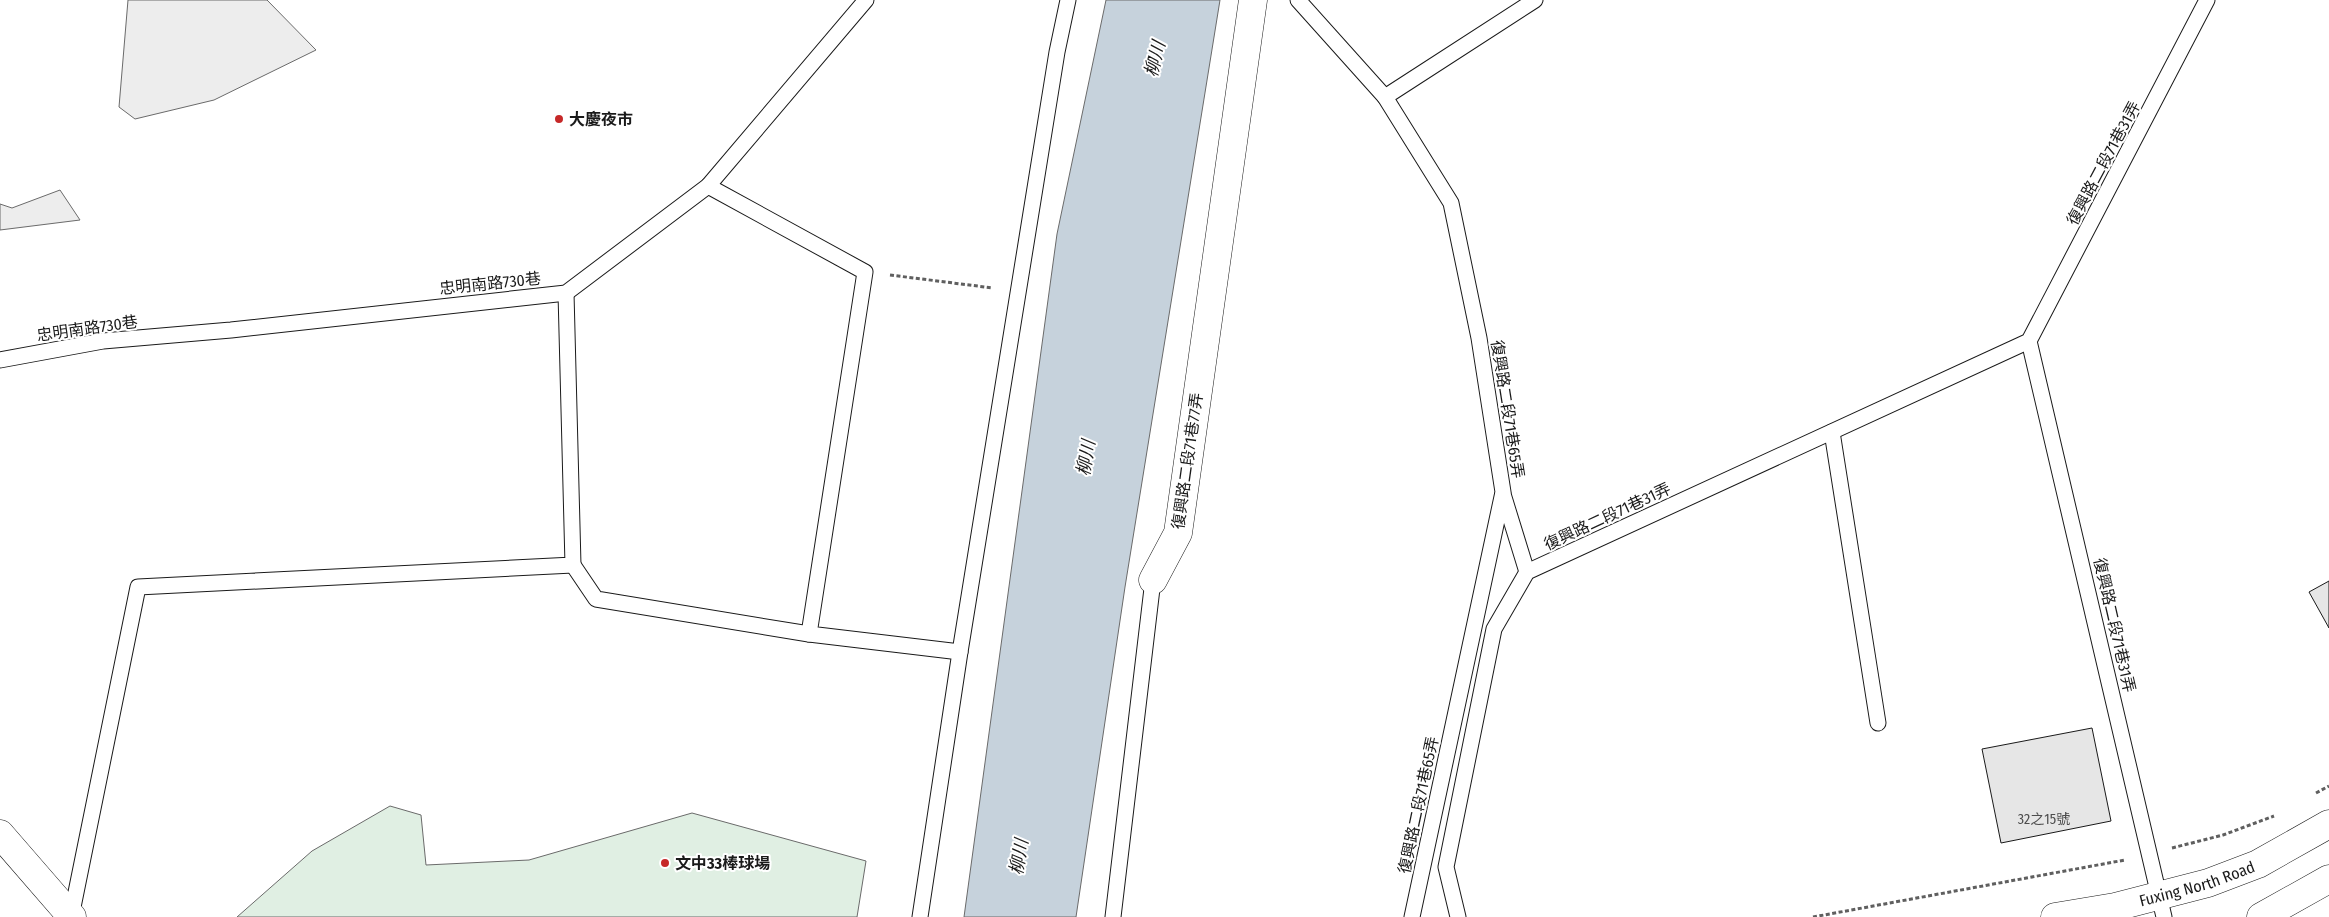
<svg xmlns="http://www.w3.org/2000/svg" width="2329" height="917" font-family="'Fira Sans Condensed','Noto Sans TC',sans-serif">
  <rect width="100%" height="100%" fill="#fff"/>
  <!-- green -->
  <polygon fill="#e0efe3" stroke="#6a6a6a" points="390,806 421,815 426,865 529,860 692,813 866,861 857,917 237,917 312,851"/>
  <!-- parking -->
  <g fill="#ededed" stroke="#6a6a6a">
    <polygon points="128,0 267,0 316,50 214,100 135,119 119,107"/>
    <polygon points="60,190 80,220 0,230 0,204 12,208"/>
  </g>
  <!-- water -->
  <polygon fill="#c6d2dc" stroke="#6a6a6a" points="1106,0 1220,0 1125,587 1076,917 964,917 1057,234"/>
  <!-- building -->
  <g fill="#e6e6e6" stroke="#1a1a1a">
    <polygon points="2329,581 2329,628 2309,592"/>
    <polygon points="2092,728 2111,821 2001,843 1982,749"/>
  </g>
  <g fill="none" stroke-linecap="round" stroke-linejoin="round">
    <defs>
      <g id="lane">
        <polyline points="1298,0 1385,97"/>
        <polyline points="708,186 865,272 809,634 960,652"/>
        <polyline points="2029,341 2164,917"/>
        <polyline points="0,360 103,341 231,330 566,293 708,186 866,0"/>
        <polyline points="1832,432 1878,723"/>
        <polyline points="1503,494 1527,572"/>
        <polyline points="573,565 596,599 809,634"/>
        <polyline points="71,917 138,587 573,565 566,293"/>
        <polyline points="920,917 960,652 1057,52 1068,0"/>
        <polyline points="1113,917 1153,580"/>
        <polyline points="1412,917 1503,492 1479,338 1451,203 1385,97 1535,0"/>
        <polyline points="1458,917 1446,867 1494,629 1527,572 2029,341 2207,0"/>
      </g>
      <polyline id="street" points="1153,580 1178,533 1253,0"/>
      <g id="secondary">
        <polyline points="0,834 72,917"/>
        <path id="s1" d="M2055 917 2115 907 2208 883 2258 864 2329 824"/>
        <polyline points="2261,917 2329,879"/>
      </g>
    </defs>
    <!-- lane casing -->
    <use href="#lane" stroke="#1a1a1a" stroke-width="17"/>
    <!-- street casing -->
    <use href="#street" stroke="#1a1a1a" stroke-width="29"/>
    <!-- secondary casing -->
    <use href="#secondary" stroke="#1a1a1a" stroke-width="29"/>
    <!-- path -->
    <g stroke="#5f5f5f" stroke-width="3" stroke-dasharray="4 2.5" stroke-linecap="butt">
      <polyline points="890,275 993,288"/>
      <polyline points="2316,793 2329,786"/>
      <polyline points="2172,848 2223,835 2274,816"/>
      <polyline points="1813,917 2125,860"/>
    </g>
    <!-- lane -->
    <use href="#lane" stroke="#fff" stroke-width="15"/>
    <!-- street -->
    <use href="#street" stroke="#fff" stroke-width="28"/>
    <!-- secondary -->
    <use href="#secondary" stroke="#fff" stroke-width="28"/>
  </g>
  <!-- markers -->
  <g fill="#c62828" stroke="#fff" stroke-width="2">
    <circle cx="559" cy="119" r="5"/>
    <circle cx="665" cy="863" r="5"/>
  </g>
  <g text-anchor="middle" stroke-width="4" stroke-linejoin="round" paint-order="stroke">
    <!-- number labels -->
    <g font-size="14" fill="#4d4d4d">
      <text x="2044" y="824">32之15號</text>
    </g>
    <!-- poi labels -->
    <g font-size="16" font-weight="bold" fill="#1a1a1a" stroke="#fff" text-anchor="start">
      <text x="569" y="125">大慶夜市</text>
      <text x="675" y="869">文中33棒球場</text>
    </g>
    <!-- street labels -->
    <g font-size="16" fill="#1a1a1a" stroke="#fff">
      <text transform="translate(2103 163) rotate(-62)" y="6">復興路二段71巷31弄</text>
      <text transform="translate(490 283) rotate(-6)" y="6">忠明南路730巷</text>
      <text transform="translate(87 328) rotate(-8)" y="6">忠明南路730巷</text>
      <text transform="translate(1508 409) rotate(81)" y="6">復興路二段71巷65弄</text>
      <text transform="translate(1187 461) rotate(-82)" y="6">復興路二段71巷77弄</text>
      <text transform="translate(1607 516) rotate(-25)" y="6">復興路二段71巷31弄</text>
      <text transform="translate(2115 625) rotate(77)" y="6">復興路二段71巷31弄</text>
      <text transform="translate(1418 805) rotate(-78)" y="6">復興路二段71巷65弄</text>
      <text dy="6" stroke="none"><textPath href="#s1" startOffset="146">Fuxing North Road</textPath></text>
    </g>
    <!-- water labels -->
    <g font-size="18" font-style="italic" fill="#1a1a1a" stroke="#fff">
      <text transform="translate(1155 59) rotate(-76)" y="6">柳川</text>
      <text transform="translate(1086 458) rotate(-81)" y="6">柳川</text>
      <text transform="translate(1019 857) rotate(-81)" y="6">柳川</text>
    </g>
  </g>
</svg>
